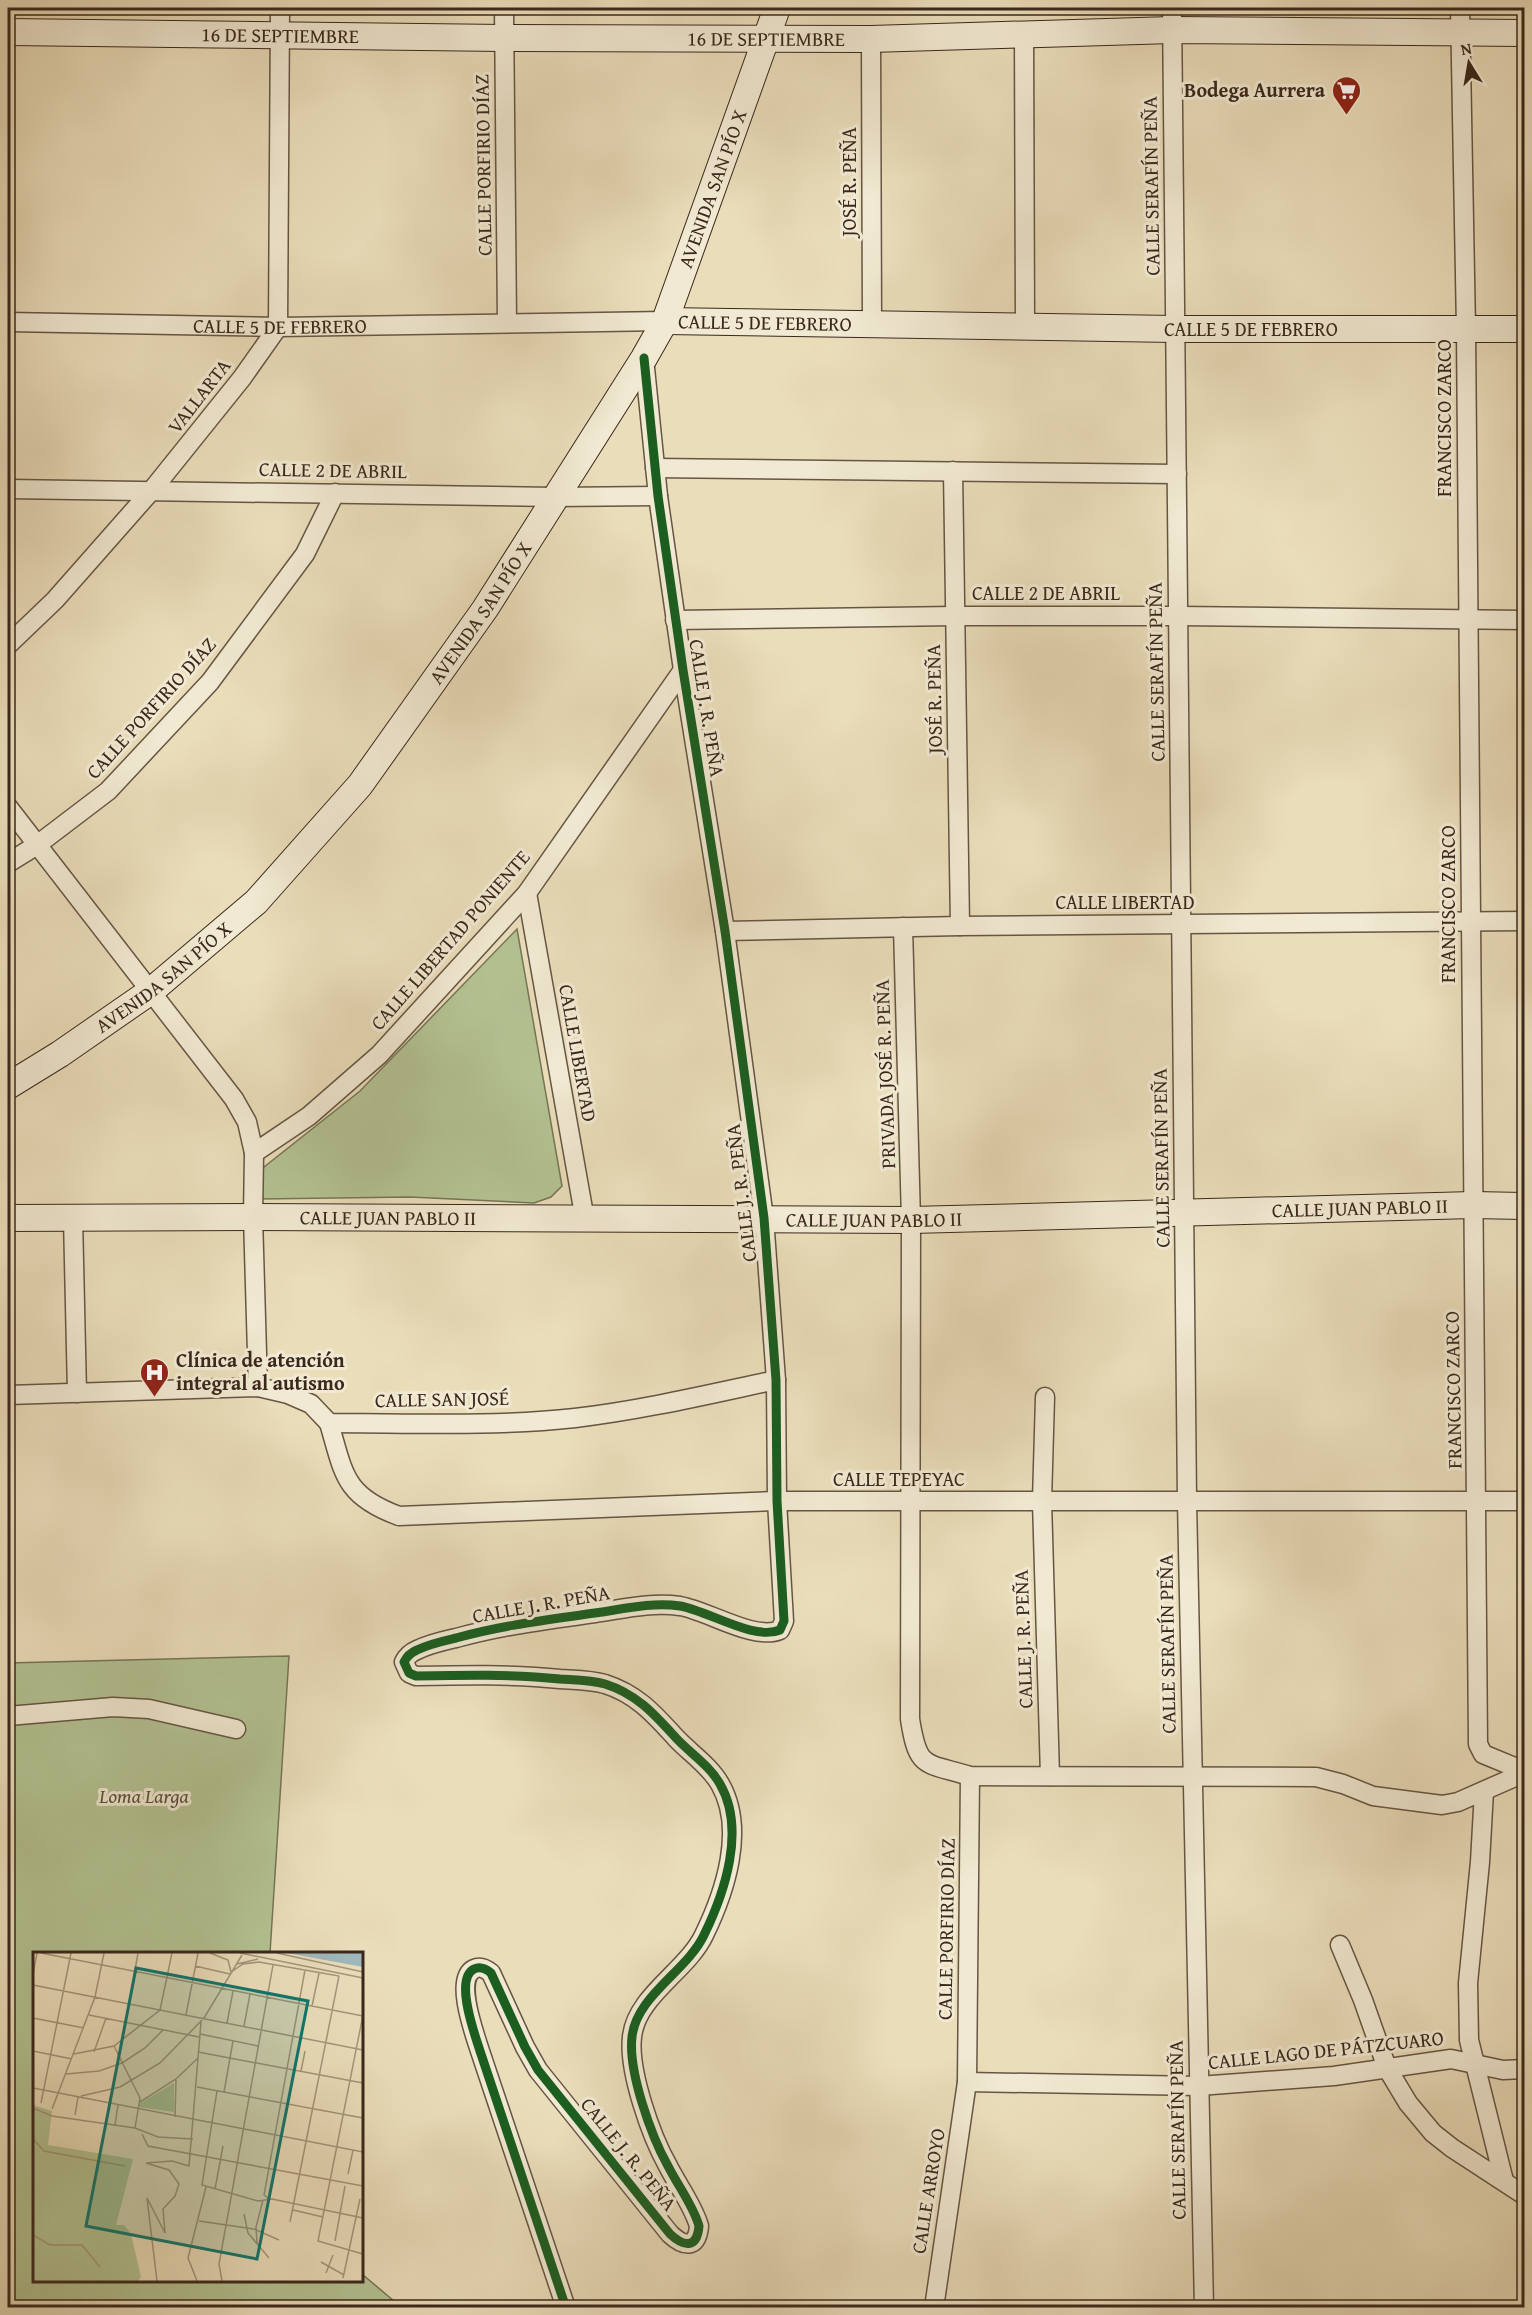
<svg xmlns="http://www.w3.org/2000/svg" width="1532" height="2315" font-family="'Gentium Book Plus',serif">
  <rect width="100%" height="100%" fill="#eaddba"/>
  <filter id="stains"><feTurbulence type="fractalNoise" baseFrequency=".00333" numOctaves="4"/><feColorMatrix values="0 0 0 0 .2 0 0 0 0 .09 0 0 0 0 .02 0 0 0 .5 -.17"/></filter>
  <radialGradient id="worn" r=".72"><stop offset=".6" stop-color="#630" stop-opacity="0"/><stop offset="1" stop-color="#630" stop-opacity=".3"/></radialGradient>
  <!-- green -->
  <g fill="#b3c292" stroke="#767557" stroke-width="1.5">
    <polygon points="517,929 562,1186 551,1197 534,1203 410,1197 260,1199 254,1175 360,1091"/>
    <polygon points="289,1656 270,1953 34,1954 34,2280 362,2280 362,2274 401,2307 8,2307 8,1663"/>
  </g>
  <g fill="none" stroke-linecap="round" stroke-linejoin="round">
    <defs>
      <g id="street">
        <polyline points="504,8 507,323"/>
        <polyline points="1172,8 1187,1501 1204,2308"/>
        <polyline points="1460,8 1466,329 1478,1744 1483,1754 1524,1771"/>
        <polyline points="1024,33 1025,327"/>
        <polyline points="871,39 872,324"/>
        <path id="s1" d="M8 322 278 327 665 321"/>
        <polyline points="655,468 1177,474"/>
        <polyline points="953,471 960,926"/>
        <polyline points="8,489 554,497 658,496"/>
        <polyline points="675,620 955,616 1178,616 1524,620"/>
        <polyline points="8,645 55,600 152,490 242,378 278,327 280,8"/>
        <polyline points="8,807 234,1099 247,1122 254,1153 253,1217 258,1387"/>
        <polyline points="8,863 37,845 108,791 210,682 305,554 335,493"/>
        <polyline points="527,893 585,1220"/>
        <path d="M903 927 911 1220 910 1719C918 1770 924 1762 970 1776L1316 1777 1343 1784 1373 1796 1442 1805 1458 1802 1524 1773"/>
        <polyline points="725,931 960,926 1524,921"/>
        <polyline points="254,1153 309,1116 379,1055 527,893 683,670"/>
        <polyline points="73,1218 77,1393"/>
        <path d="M8 1395 258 1387 288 1394 311 1404 329 1423C410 1423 493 1427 575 1418 643 1410 710 1394 776 1380"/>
        <polyline points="1045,1397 1042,1501 1050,1776"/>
        <path d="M329 1423C344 1474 344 1496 399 1516L777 1501H1524"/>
        <polyline points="8,1716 113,1707 149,1709 236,1729"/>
        <polyline points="1484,1791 1480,1862 1468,1983 1469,2040 1504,2181"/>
        <polyline points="1340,1945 1363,2000 1387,2068 1408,2103 1433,2133 1452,2148 1524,2195"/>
        <polyline points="967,2082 1199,2086 1334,2076 1451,2059 1503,2070 1524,2069"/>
        <path d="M566 2308 480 2051C475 2035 454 1979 474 1969 480 1966 485 1968 491 1973L525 2047 538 2070 670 2234C684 2247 697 2249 699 2226 693 2205 678 2186 668 2166 651 2136 628 2071 632 2037 636 1996 687 1971 704 1935 725 1892 746 1829 720 1784 710 1766 690 1753 676 1738 655 1715 637 1694 605 1684 591 1680 575 1680 560 1679 512 1674 464 1675 416 1676L409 1673 404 1662C407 1656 410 1653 417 1650 429 1644 443 1641 456 1638 503 1625 547 1620 595 1613 623 1609 651 1602 680 1606 709 1611 754 1641 780 1630L784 1621 777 1501 776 1380 764 1218 725 931 683 670 658 496 644 358"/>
        <polyline points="934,2308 967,2082 970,1776"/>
      </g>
      <g id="secondary">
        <path id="s2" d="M8 32 504 38 871 39 1172 30 1524 33"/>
        <path id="s3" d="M665 321 1175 329H1524"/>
        <path id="s4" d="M8 1086 60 1054 151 991 256 902 360 785 485 609 644 358 665 321 777 8"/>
        <path id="s5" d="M8 1218 253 1217 911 1220 1473 1205 1524 1206"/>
      </g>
    </defs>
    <!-- street casing -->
    <use href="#street" stroke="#654" stroke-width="21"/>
    <!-- secondary casing -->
    <use href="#secondary" stroke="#3a281c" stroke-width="28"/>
    <!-- street -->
    <use href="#street" stroke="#f1e9d2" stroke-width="18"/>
    <!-- secondary -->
    <use href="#secondary" stroke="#f1e9d2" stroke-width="26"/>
    <defs>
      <path id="cycleway" d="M566 2308 480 2051C475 2035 454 1979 474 1969 480 1966 485 1968 491 1973L525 2047 538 2070 670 2234C684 2247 697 2249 699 2226 693 2205 678 2186 668 2166 651 2136 628 2071 632 2037 636 1996 687 1971 704 1935 725 1892 746 1829 720 1784 710 1766 690 1753 676 1738 655 1715 637 1694 605 1684 591 1680 575 1680 560 1679 512 1674 464 1675 416 1676L409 1673 404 1662C407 1656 410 1653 417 1650 429 1644 443 1641 456 1638 503 1625 547 1620 595 1613 623 1609 651 1602 680 1606 709 1611 754 1641 780 1630L784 1621 777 1501 776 1380 764 1218 725 931 683 670 658 496 644 358"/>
    </defs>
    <!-- cycleway casing -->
    <use href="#cycleway" stroke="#f1e9d2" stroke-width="13"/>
    <!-- cycleway -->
    <use href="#cycleway" stroke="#1b5e20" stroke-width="9"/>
  </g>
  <!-- icons -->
  <defs>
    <symbol id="supermarket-pin" viewBox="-11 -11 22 30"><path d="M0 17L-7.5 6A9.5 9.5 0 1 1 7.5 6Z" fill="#8f2418" stroke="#f1e9d2"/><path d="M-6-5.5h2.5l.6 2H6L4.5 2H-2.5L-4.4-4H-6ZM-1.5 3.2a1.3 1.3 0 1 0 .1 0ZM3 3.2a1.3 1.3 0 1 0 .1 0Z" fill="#fff"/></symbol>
    <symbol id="hospital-pin" viewBox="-11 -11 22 30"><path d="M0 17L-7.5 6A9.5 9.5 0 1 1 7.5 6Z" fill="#8f2418" stroke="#f1e9d2"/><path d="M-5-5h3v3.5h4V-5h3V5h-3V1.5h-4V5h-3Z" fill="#fff"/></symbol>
  </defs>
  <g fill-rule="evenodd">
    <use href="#supermarket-pin" x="1330" y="74" width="33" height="45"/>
    <use href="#hospital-pin" x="138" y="1356" width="33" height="45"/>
  </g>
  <g text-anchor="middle" stroke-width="6" stroke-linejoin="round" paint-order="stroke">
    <!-- street labels -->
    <g font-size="20" fill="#3a281c" stroke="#f1e9d2">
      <text dy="7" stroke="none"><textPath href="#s2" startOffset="272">16 DE SEPTIEMBRE</textPath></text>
      <text dy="7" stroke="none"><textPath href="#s2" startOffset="758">16 DE SEPTIEMBRE</textPath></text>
      <text transform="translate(483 165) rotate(-91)" y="7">CALLE PORFIRIO DÍAZ</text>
      <text transform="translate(849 182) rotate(-90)" y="7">JOSÉ R. PEÑA</text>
      <text transform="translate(1151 186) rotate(-91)" y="7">CALLE SERAFÍN PEÑA</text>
      <text dy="7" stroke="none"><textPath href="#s4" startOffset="1162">AVENIDA SAN PÍO X</textPath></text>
      <text dy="7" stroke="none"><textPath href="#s3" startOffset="100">CALLE 5 DE FEBRERO</textPath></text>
      <text dy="7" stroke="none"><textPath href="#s1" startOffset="272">CALLE 5 DE FEBRERO</textPath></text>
      <text dy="7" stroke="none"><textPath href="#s3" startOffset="586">CALLE 5 DE FEBRERO</textPath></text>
      <text transform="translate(199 396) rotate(-52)" y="7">VALLARTA</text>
      <text transform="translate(1444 418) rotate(-90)" y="7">FRANCISCO ZARCO</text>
      <text transform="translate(333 470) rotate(1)" y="7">CALLE 2 DE ABRIL</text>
      <text x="1046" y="600">CALLE 2 DE ABRIL</text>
      <text dy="7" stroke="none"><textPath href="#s4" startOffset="676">AVENIDA SAN PÍO X</textPath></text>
      <text transform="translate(1156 672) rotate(-91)" y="7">CALLE SERAFÍN PEÑA</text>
      <text transform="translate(934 699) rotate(-91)" y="7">JOSÉ R. PEÑA</text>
      <text transform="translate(151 708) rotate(-48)" y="7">CALLE PORFIRIO DÍAZ</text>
      <text transform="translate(707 708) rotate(81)" y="7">CALLE J. R. PEÑA</text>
      <text x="1125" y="909">CALLE LIBERTAD</text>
      <text transform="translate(1448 904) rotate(-90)" y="7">FRANCISCO ZARCO</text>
      <text transform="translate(450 940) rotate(-49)" y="7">CALLE LIBERTAD PONIENTE</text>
      <text dy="7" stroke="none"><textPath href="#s4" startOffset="190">AVENIDA SAN PÍO X</textPath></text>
      <text transform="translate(578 1053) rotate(80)" y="7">CALLE LIBERTAD</text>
      <text transform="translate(885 1074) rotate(-92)" y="7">PRIVADA JOSÉ R. PEÑA</text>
      <text transform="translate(1161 1158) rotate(-91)" y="7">CALLE SERAFÍN PEÑA</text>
      <text transform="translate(741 1193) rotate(-97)" y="7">CALLE J. R. PEÑA</text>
      <text dy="7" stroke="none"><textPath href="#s5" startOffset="1352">CALLE JUAN PABLO II</textPath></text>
      <text dy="7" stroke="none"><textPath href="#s5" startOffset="380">CALLE JUAN PABLO II</textPath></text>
      <text dy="7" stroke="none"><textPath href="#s5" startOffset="866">CALLE JUAN PABLO II</textPath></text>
      <text transform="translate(1453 1390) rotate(-91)" y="7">FRANCISCO ZARCO</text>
      <text transform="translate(442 1399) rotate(-1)" y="7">CALLE SAN JOSÉ</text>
      <text x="899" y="1486">CALLE TEPEYAC</text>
      <text transform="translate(541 1604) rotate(-10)" y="7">CALLE J. R. PEÑA</text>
      <text transform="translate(1023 1639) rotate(-92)" y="7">CALLE J. R. PEÑA</text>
      <text transform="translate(1167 1644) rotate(-91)" y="7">CALLE SERAFÍN PEÑA</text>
      <text transform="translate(946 1929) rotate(-89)" y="7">CALLE PORFIRIO DÍAZ</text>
      <text transform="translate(1326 2050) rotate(-6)" y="7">CALLE LAGO DE PÁTZCUARO</text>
      <text transform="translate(1177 2130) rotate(-91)" y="7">CALLE SERAFÍN PEÑA</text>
      <text transform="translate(629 2154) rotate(51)" y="7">CALLE J. R. PEÑA</text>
      <text transform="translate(928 2191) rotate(-81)" y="7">CALLE ARROYO</text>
    </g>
    <!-- poi labels -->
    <g font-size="20" font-weight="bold" fill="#3a281c" stroke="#f1e9d2" text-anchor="end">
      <text x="1325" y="97">Bodega Aurrera</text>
      <text x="176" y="1367" text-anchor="start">Clínica de atención<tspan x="176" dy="23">integral al autismo</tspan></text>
    </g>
    <!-- park labels -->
    <g font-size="20" font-style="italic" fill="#584e3a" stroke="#f1e9d2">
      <text x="144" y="1803">Loma Larga</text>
    </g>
  </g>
  <!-- overview -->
  <g transform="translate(33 1952)">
    <rect width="330" height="330" fill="#eaddba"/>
    <path d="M141 131V160L106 155V152ZM0 153 19 159 15 193 100 207 83 273H91L98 282 108 325 105 329H0Z" fill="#b3c292"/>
    <path d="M254 1H330V15Z" fill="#9eb8bc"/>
    <path fill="none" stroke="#a4957b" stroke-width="1.5" d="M8 1 330 64M177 1 195 8 198 20 210 12 226 10 306 24M207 1 330 26M244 1 330 20M204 12 225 7M162 14 197 22M0 22 4 1M0 33 330 98M96 52 105 1M279 54 286 21M56 63 166 85M153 63 165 1M330 63 285 289 330 302M0 66 51 76M194 71 200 39M211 74 217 42M167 82 225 94M81 94 107 146 102 176M0 99 39 107M61 100 73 66M165 100 330 131M41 102 81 94 127 58 139 1M268 119 272 99M33 122 66 119 89 111 112 96 130 78M164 135 330 166M0 136 330 200M184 139 169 233 225 249 239 247 330 266M191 140 200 89M48 144 87 135 127 111 171 66 209 3M107 150 143 127 165 106M8 151 38 1M0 156 19 164 102 176 125 185 160 187M19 157 62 45 71 1M42 163 45 145M142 165 143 128M82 173 85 153M109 182 115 194 330 234M0 187 11 199 92 214M113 211 139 209 156 214 168 70M113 211 136 218 146 232 142 244 130 257 132 281M315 222 320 198M182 237 190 194M114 246 124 329M114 246 132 281M235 246 231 243 272 18M260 258 290 265M211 262 215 281 236 306M166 269 221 277 246 288M257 270 306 24M0 283 17 293H49L67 315M302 289 312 234M224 291 223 275 230 248M288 310 311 323M293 321 300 303M310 326 327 247M164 329 155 306 173 235M189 329 186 312 240 13"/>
    <path fill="#0f766e" fill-opacity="0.15" stroke="#0f766e" stroke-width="3" d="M103 16 275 49 224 307 53 274Z"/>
    <rect width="330" height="330" fill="none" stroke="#3a281c" stroke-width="3"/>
  </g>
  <!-- margin -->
  <rect width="1532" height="2315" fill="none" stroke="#eaddba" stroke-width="30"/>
  <rect x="9" y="9" width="1514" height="2297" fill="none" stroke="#3a281c" stroke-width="3"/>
  <rect x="15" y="15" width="1502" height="2285" fill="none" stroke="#3a281c" stroke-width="1.5"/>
  <!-- north arrow -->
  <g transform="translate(1469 63) rotate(349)" stroke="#f1e9d2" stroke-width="4.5" paint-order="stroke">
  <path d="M0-4.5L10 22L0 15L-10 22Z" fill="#3a281c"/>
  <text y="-9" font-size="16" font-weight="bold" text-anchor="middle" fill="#3a281c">N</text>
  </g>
  <rect width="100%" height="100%" filter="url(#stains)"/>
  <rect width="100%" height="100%" fill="url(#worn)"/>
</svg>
